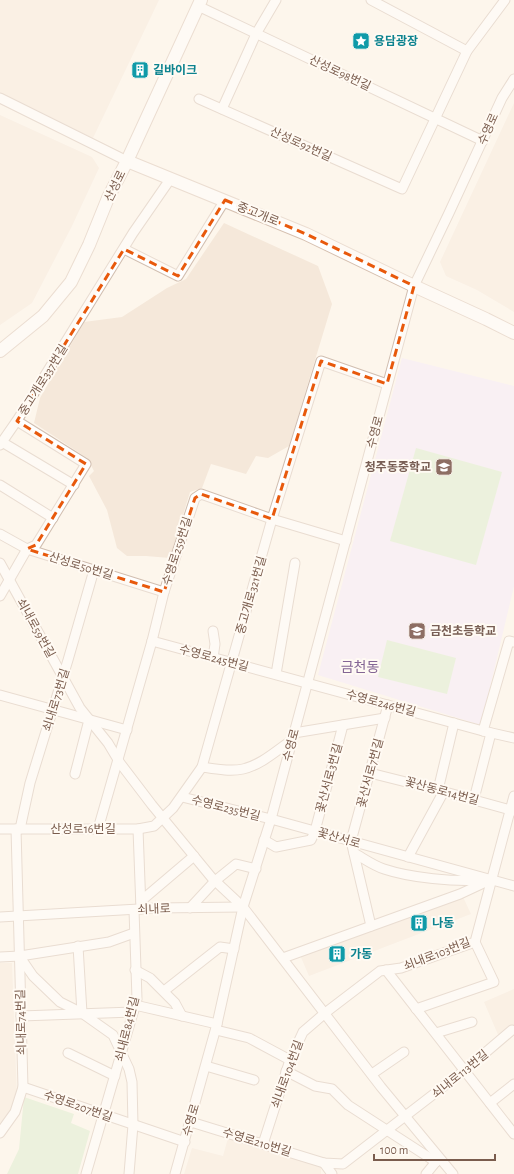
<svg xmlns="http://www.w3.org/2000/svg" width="514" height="1174" font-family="'Alegreya Sans','Noto Sans KR',sans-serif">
  <rect width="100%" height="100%" fill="#fdf6ec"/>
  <!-- residential -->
  <g fill="#f5e8da">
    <polygon points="0,0 159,0 93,138 0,95"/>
    <polygon points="514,103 514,312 477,290 446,276 440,262"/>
    <polygon points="0,115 92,157 99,168 72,226 32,303 0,325"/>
    <polygon points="224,223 318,266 332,304 289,446 268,458 256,456 246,474 211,464 202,488 190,492 170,558 146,556 127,556 117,548 107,510 89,476 94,471 87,458 34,423 40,398 84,322 122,317 167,288 186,279"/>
    <polygon points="463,897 471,914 309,976 300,955"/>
    <polygon points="0,963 12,963 17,1097 8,1116 0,1126"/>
    <polygon points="514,989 514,1029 499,1037 484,1002"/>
    <polygon points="228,1138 316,1164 321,1168 321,1174 184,1174 192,1148 223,1156"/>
  </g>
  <!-- education -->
  <polygon fill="#f3e8fa" points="402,358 514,386 514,586 481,725 318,675"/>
  <!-- green -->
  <g fill="#d8ecc9">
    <polygon points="416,448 502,472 476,565 390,541"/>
    <polygon points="387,640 456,658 447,694 378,677"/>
    <polygon points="24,1097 74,1114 71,1123 90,1131 78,1174 7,1174 19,1149"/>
  </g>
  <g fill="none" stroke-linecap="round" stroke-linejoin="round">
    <defs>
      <g id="street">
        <polyline points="371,0 467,51"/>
        <polyline points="198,6 483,141"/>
        <polyline points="0,98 127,161"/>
        <polyline points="199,99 402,189 467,51 505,0"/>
        <polyline points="222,109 256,34 276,0"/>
        <polyline points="124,249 178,276 225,200"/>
        <polyline points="2,442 74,485"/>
        <polyline points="0,445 18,419 133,233 171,178"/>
        <polyline points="0,485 53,518"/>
        <polyline points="0,534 27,549 164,592"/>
        <polyline points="0,563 80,708 108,743 120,763 152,805 212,878 243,907 381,1087 453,1174"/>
        <polyline points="0,596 27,549 36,545 86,464 17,421"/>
        <polyline points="213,631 215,644 213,658"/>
        <polyline points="152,641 483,731 514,738"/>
        <polyline points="276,674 295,563"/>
        <polyline points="0,695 127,730"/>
        <polyline points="483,731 509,641 514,642"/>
        <polyline points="294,733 385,718"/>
        <path d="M202 767C215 769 230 772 243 769 261 765 277 750 292 740"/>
        <polyline points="370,773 438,790 514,811"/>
        <polyline points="75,774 89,720"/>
        <polyline points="438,790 454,723"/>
        <polyline points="182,797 271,819 514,886"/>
        <polyline points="474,799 491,733"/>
        <polyline points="0,829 138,829 154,826 173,808 202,767 272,519 321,361 387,384"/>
        <polyline points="20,829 30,783 68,660 94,570"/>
        <polyline points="98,829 152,641 164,592 195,498 201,494 272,519 346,541"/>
        <polyline points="138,829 141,909"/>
        <polyline points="264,840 276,847 311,840 315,831 343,725"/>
        <path d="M354 853C363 858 374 866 384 869 411 878 454 882 483 880"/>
        <polyline points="408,857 444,791"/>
        <polyline points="141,901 194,856"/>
        <polyline points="190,908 215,881 236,864 256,869"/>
        <polyline points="0,917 156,908 243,907"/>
        <polyline points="371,926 351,841 388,705"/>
        <polyline points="78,946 82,1013"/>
        <polyline points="0,957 20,956 109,942 134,933"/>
        <polyline points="20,957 33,976 60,1002 82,1013 113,1035 129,1069 132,1082 133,1125 129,1174"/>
        <polyline points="283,958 460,894 490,880"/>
        <polyline points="135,970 150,978 175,1003 182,1016"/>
        <polyline points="386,970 514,1134"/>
        <polyline points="164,991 220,947 234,949"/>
        <polyline points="135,1005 217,1024"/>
        <polyline points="416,1009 494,982 475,942"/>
        <polyline points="21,1016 133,1012"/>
        <polyline points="216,1030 249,1038 290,1060"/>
        <polyline points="436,1033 472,1022"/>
        <polyline points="68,1053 115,1076"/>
        <polyline points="206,1066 254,1080"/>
        <polyline points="286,1071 315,1086 332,1089 348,1105 436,1162"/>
        <polyline points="372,1074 404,1052"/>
        <polyline points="23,1087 185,1142"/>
        <polyline points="490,1103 514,1084"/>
        <polyline points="191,1122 324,1163 343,1164 465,1070 512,1030"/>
        <polyline points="0,1133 15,1112 23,1087 16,829"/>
        <polyline points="263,1144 290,1060 303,1032 325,1013 380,971 401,968 475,942 514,796"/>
        <polyline points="324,1163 332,1174"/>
        <polyline points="86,1174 137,999 134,910"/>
        <polyline points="175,1174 217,1024 243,907 271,819 414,286 449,213 502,98 514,79"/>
        <polyline points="426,1174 439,1158"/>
      </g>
      <g id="secondary">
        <polyline points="127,161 306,234 414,286 486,319 514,333"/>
        <polyline points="0,351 43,316 71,282 89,245 108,198 127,161 201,0"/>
      </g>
    </defs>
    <!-- street casing -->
    <use href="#street" stroke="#d1beb0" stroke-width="11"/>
    <!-- secondary casing -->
    <use href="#secondary" stroke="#d6c0b0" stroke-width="14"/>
    <!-- street -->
    <use href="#street" stroke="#fff" stroke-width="9"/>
    <!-- secondary -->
    <use href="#secondary" stroke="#fff" stroke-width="12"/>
  </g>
  <!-- marked area -->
  <path d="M0 0H514V1174H0ZM225 200 306 234 414 286 387 384 321 361 272 519 201 494 195 498 164 592 27 549 36 545 86 464 17 421 124 249 178 276Z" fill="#fdf6ec" fill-opacity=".55" fill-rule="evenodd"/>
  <path fill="none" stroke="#e8590c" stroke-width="3" stroke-dasharray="8 5" stroke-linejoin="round" d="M225 200 306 234 414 286 387 384 321 361 272 519 201 494 195 498 164 592 27 549 36 545 86 464 17 421 124 249 178 276Z"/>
  <!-- icons -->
  <defs>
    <symbol id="sight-square" viewBox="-11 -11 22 22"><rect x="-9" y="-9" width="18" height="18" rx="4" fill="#0f9aa8" stroke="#fffaf3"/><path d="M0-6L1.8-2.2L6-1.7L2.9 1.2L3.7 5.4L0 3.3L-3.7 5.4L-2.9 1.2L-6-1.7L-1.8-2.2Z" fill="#fff"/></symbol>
    <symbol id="building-square" viewBox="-11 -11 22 22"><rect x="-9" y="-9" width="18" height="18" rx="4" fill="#0f9aa8" stroke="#fffaf3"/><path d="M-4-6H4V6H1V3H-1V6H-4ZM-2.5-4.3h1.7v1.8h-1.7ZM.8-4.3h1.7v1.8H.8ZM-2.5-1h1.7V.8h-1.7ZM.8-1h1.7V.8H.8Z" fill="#fff"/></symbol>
    <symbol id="school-square" viewBox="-11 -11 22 22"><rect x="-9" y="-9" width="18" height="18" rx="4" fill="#8d6e63" stroke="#fffaf3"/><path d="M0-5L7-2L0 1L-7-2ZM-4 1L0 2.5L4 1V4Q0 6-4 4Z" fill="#fff"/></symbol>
  </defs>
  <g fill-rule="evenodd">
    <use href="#sight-square" x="351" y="31" width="20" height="20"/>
    <use href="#building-square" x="130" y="60" width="20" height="20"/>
    <use href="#school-square" x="434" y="457" width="20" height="20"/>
    <use href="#school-square" x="407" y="621" width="20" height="20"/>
    <use href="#building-square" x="409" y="913" width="20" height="20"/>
    <use href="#building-square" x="327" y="944" width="20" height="20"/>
  </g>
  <g text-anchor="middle" stroke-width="4" stroke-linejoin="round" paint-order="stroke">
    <!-- culture labels -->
    <g font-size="12" font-weight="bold" fill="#0d838f" stroke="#fffaf3" text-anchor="start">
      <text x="374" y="45">용담광장</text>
      <text x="153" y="74">길바이크</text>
      <text x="432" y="927">나동</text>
      <text x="350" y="958">가동</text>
    </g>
    <!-- street labels -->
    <g font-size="12" fill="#7a5c4d" stroke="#fffaf3">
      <text transform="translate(340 73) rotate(25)" y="4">산성로98번길</text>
      <text transform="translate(488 129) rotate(-66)" y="4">수영로</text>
      <text transform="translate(301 144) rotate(24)" y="4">산성로92번길</text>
      <text transform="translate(115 186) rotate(-64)" y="4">산성로</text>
      <text transform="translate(258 214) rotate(22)" y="4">중고개로</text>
      <text transform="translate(43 380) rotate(-58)" y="4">중고개로337번길</text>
      <text transform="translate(375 432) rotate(-75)" y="4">수영로</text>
      <text transform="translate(177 551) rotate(-72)" y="4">수영로259번길</text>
      <text transform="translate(81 566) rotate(17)" y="4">산성로50번길</text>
      <text transform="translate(251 595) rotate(-74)" y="4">중고개로321번길</text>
      <text transform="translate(36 628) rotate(61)" y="4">쇠내로59번길</text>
      <text transform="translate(214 658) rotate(15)" y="4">수영로245번길</text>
      <text transform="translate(56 700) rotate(-73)" y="4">쇠내로73번길</text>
      <text transform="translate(381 703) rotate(15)" y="4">수영로246번길</text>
      <text transform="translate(291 745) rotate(-75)" y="4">수영로</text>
      <text transform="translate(370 773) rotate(-75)" y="4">꽃산서로7번길</text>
      <text transform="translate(329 778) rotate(-75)" y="4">꽃산서로3번길</text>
      <text transform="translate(442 791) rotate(15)" y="4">꽃산동로14번길</text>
      <text transform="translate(226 808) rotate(14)" y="4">수영로235번길</text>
      <text x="83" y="833">산성로16번길</text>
      <text transform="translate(339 838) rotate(16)" y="4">꽃산서로</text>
      <text transform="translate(154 909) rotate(-2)" y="4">쇠내로</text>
      <text transform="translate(437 954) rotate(-21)" y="4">쇠내로103번길</text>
      <text transform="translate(21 1022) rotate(-91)" y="4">쇠내로74번길</text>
      <text transform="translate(127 1029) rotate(-76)" y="4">쇠내로84번길</text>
      <text transform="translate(287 1074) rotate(-70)" y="4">쇠내로104번길</text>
      <text transform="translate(460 1074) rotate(-39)" y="4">쇠내로113번길</text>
      <text transform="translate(78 1106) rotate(19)" y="4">수영로207번길</text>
      <text transform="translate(191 1120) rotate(-74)" y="4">수영로</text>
      <text transform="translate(257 1142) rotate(17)" y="4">수영로210번길</text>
    </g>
    <!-- education labels -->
    <g font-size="12" font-weight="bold" fill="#785e54" stroke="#fffaf3" text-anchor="end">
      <text x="431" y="471">청주동중학교</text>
      <text x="430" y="635" text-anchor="start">금천초등학교</text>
    </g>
    <!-- quarter labels -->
    <g font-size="14" fill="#846695" stroke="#fffaf3">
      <text x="360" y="672">금천동</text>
    </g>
  </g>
  <!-- scale -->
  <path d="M374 1154v6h121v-6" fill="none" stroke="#7a5c4d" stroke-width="2"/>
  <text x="380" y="1154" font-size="12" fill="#7a5c4d" stroke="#fffaf3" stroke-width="3" paint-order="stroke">100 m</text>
</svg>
